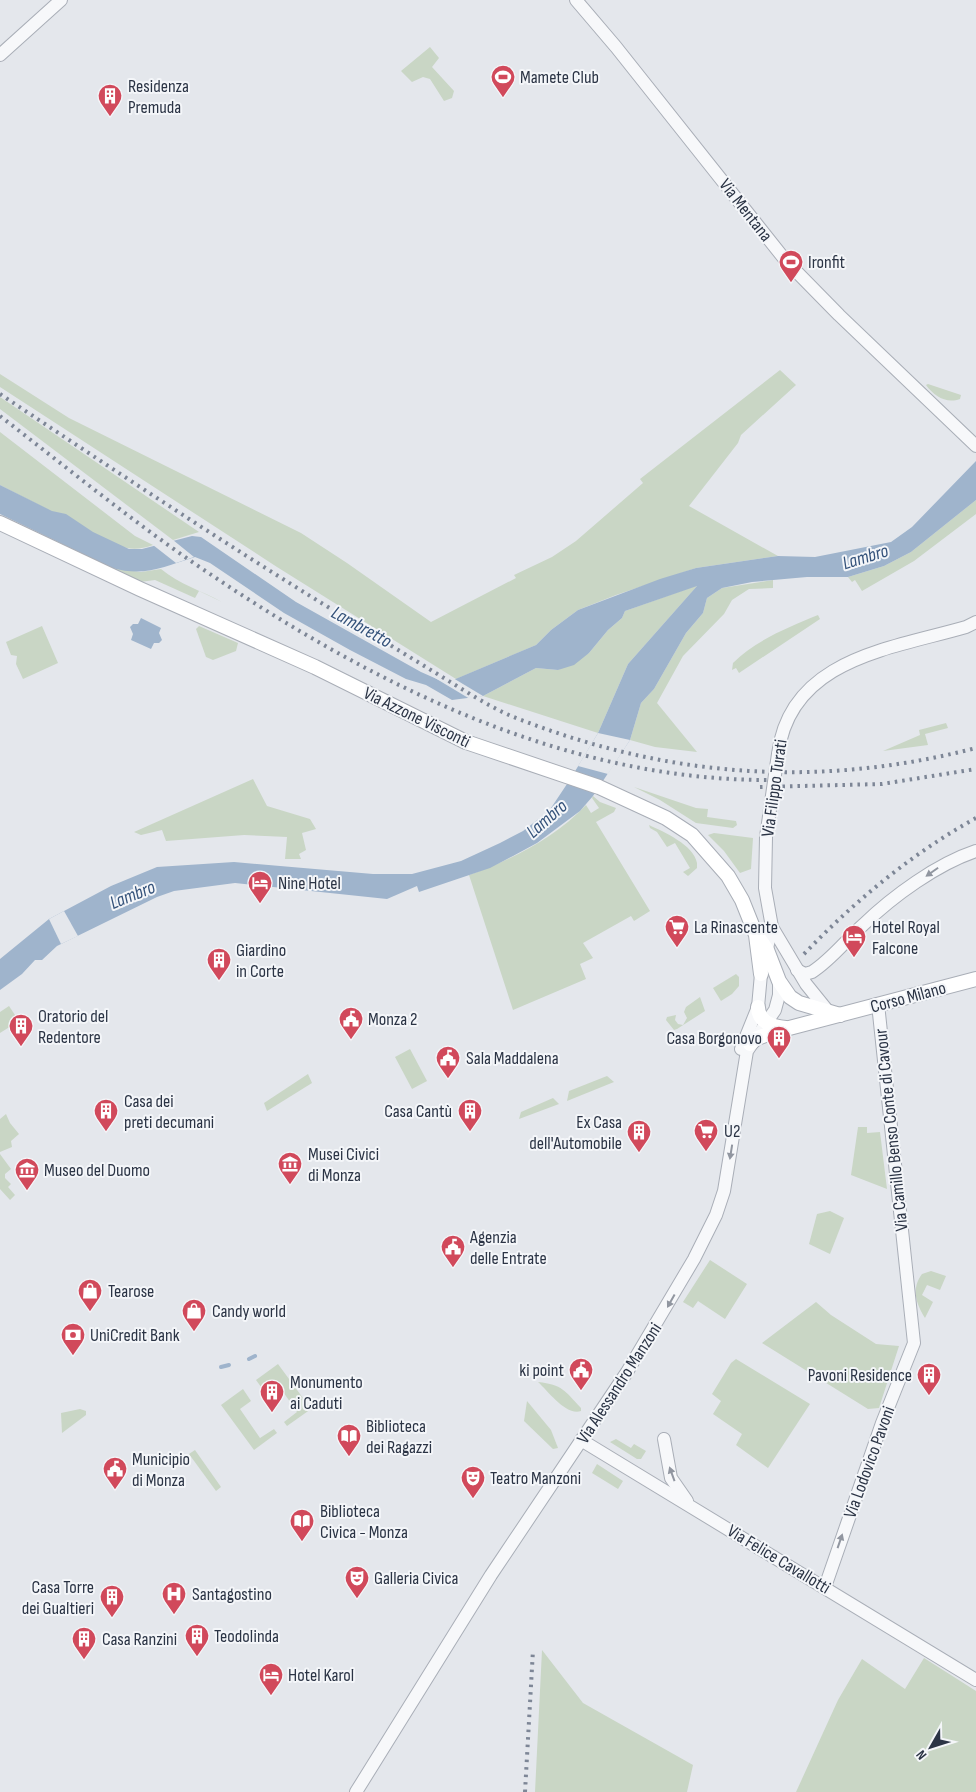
<svg xmlns="http://www.w3.org/2000/svg" width="976" height="1792" font-family="'Sofia Sans Condensed',sans-serif">
  <rect width="100%" height="100%" fill="#e4e7ec"/>
  <!-- green -->
  <g fill="#c9d6c5">
    <polygon points="430,47 439,58 432,67 454,91 452,98 444,101 430,79 423,77 412,82 401,71"/>
    <polygon points="780,370 796,385 741,435 738,443 689,506 778,556 696,568 616,595 578,610 551,630 536,645 456,679 277,567 0,387 0,374 69,418 301,533 347,563 431,622 516,578 514,575 552,557 576,541 643,483 640,479"/>
    <path d="M928 384 961 395 960 399C946 404 934 396 926 385Z"/>
    <polygon points="0,397 199,532 173,540 0,409"/>
    <path d="M0 432 135 536 153 545C139 550 130 550 116 545L0 485Z"/>
    <polygon points="976,500 976,514 914,561 862,591 855,580 852,582 848,577 884,566 911,552"/>
    <path d="M112 568 141 572 161 569C179 584 202 591 222 602L199 591 195 598 155 580 140 582Z"/>
    <polygon points="773,580 773,588 749,589 732,600 724,614 683,656 657,703 697,752 655,747 630,740 641,703 654,689 686,633 703,613 707,598 722,588"/>
    <polygon points="698,585 628,664 598,733 483,696 536,668 558,670 589,653 608,630 622,618 625,611"/>
    <path d="M818 615 820 619 739 673 736 668 732 670 733 663C756 640 789 627 818 615Z"/>
    <polygon points="42,626 58,663 23,679 16,664 17,656 11,655 6,642"/>
    <polygon points="199,626 238,643 236,651 213,660 206,657 196,629"/>
    <polygon points="946,723 948,728 925,734 928,745 883,751 920,735 919,730"/>
    <polygon points="253,779 267,806 310,819 316,829 302,833 306,850 299,854 301,859 285,859 287,837 244,835 166,841 162,830 141,835 134,832"/>
    <polygon points="634,787 696,808 708,809 707,817 736,821 737,825 733,828 696,823 660,800"/>
    <path d="M593 796 600 802 616 808 614 812 596 822 650 911 634 921 631 916 583 943 593 958 580 964 586 979 513 1010 469 875C511 860 555 838 586 805L591 813 599 808 592 798Z"/>
    <path d="M649 825C664 832 694 845 697 863V868L688 876 683 872 690 868 675 843 667 847 657 832 650 828Z"/>
    <polygon points="714,833 753,838 751,869 740,873 724,851 708,835"/>
    <polygon points="736,974 739,977 739,986 732,994 721,1001 713,988"/>
    <polygon points="700,997 705,1011 677,1029 674,1030 666,1020 667,1017 676,1015 675,1020 678,1024 683,1025 687,1018 684,1012 686,1007"/>
    <polygon points="9,1006 19,1021 0,1033 0,1012"/>
    <polygon points="410,1049 427,1081 412,1089 395,1057"/>
    <polygon points="308,1074 312,1083 267,1111 264,1103"/>
    <polygon points="607,1076 614,1082 567,1101 569,1091"/>
    <polygon points="553,1098 559,1104 519,1119 521,1112"/>
    <polygon points="6,1114 10,1123 19,1134 11,1141 12,1147 0,1152 0,1119"/>
    <polygon points="858,1127 867,1127 867,1133 880,1132 887,1189 851,1175"/>
    <polygon points="0,1154 11,1169 5,1174 5,1178 11,1184 8,1187 15,1195 10,1200 0,1189"/>
    <polygon points="830,1211 844,1218 830,1254 809,1244 817,1214"/>
    <polygon points="710,1260 747,1284 725,1319 698,1301 693,1308 683,1302"/>
    <path d="M931 1271 946 1276 940 1290 927 1285 922 1295 933 1302 925 1318C916 1303 911 1289 922 1274Z"/>
    <polygon points="816,1302 831,1315 876,1344 899,1346 879,1408 868,1409 762,1343"/>
    <polygon points="736,1359 810,1404 768,1468 736,1445 742,1434 713,1414 721,1401 712,1394 731,1363"/>
    <polygon points="278,1364 311,1409 287,1426 284,1422 297,1412 277,1383 264,1391 256,1380"/>
    <path d="M538 1382C563 1385 564 1390 581 1408V1411C566 1416 549 1392 538 1382Z"/>
    <polygon points="243,1389 251,1401 240,1409 260,1438 274,1429 277,1433 254,1450 221,1405"/>
    <polygon points="527,1401 551,1430 558,1448 553,1449 524,1421"/>
    <polygon points="80,1409 86,1411 86,1415 62,1433 61,1413"/>
    <polygon points="616,1439 631,1448 634,1444 646,1451 641,1459 637,1459 610,1442"/>
    <polygon points="195,1450 221,1487 216,1491 189,1454"/>
    <polygon points="597,1464 623,1481 618,1489 592,1473"/>
    <polygon points="542,1650 583,1703 693,1765 687,1792 535,1792"/>
    <polygon points="924,1658 976,1691 976,1792 796,1792 838,1700 862,1659 905,1689"/>
  </g>
  <!-- water -->
  <g fill="#9fb4cc">
    <path d="M976 461V500L911 552 884 566 848 577H807L752 582 722 588 707 598 703 613 686 633 654 689 641 703 630 740 593 796 580 811 537 843 513 856 490 868 419 892 417 886 387 899 235 883 174 891 157 897 57 946 42 960H35L22 974 0 990V959L49 919 111 886 157 867 234 862 373 874H412L461 861 500 843 523 831 549 811 571 778 598 733 628 664 697 586 625 611 622 618 608 630 589 653 574 665 558 670 536 668 483 696 452 700 426 685 406 679 350 650 284 613 210 563 195 557C163 567 145 577 112 568L0 514V485L52 511 66 514 93 532 129 549H142L192 536 201 537 296 602 421 672 446 683 536 645 551 630 578 610 660 579 696 568 778 556 815 557 891 542 912 527Z"/>
    <polygon points="141,618 161,628 159,633 162,640 159,643 154,643 151,649 131,640 133,634 130,627 133,624 138,624"/>
  </g>
  <!-- pier -->
  <g fill="#e4e7ec">
    <polygon points="173,540 194,557 176,563 153,545"/>
    <polygon points="415,666 437,678 446,680 453,678 483,696 470,699"/>
    <polygon points="598,733 630,740 608,774 578,766"/>
    <polygon points="64,911 78,936 61,944 49,919"/>
  </g>
  <g fill="none" stroke-linecap="round" stroke-linejoin="round">
    <!-- stream -->
    <g stroke="#9fb4cc" stroke-width="4">
      <polyline points="249,1359 255,1356"/>
      <polyline points="221,1367 229,1365"/>
    </g>
    <defs>
      <g id="tertiary">
        <polyline points="576,0 616,47 786,261 839,315 976,446"/>
        <polyline points="0,55 61,0"/>
        <path d="M778 754C790 659 890 649 966 627L976 622"/>
        <polyline points="772,927 806,984 827,1010"/>
        <path d="M797 970 805 974 812 972C831 960 846 940 863 925 893 896 937 864 976 851"/>
        <polyline points="741,1049 758,1007 761,974 772,927 765,888 766,837"/>
        <polyline points="664,1439 671,1478 687,1501"/>
        <polyline points="581,1440 976,1680"/>
        <polyline points="825,1587 882,1423 914,1343 878,1004"/>
        <polyline points="356,1792 491,1575 627,1372 694,1259 716,1215 724,1191 747,1051 775,1010 779,995 779,981"/>
      </g>
      <g id="secondary">
        <polyline points="0,523 140,589 315,667 466,742 599,787 666,818 692,835 728,876 742,900 756,935 761,974"/>
        <polyline points="758,937 767,950 779,981 790,997 799,1003 840,1015"/>
        <path d="M758 1007C758 1022 773 1027 786 1028"/>
        <polyline points="750,1044 757,1038 774,1032 976,979"/>
      </g>
    </defs>
    <!-- tertiary casing -->
    <use href="#tertiary" stroke="#a9aeb7" stroke-width="14"/>
    <!-- secondary casing -->
    <use href="#secondary" stroke="#a9aeb7" stroke-width="16"/>
    <!-- tertiary -->
    <use href="#tertiary" stroke="#f7f8fa" stroke-width="12"/>
    <!-- secondary -->
    <use href="#secondary" stroke="#fff" stroke-width="14"/>
    <!-- rail -->
    <g stroke="#7d8696" stroke-width="4" stroke-dasharray="2.5 5" stroke-linecap="butt">
      <path d="M0 394C120 474 240 554 364 629 393 647 423 665 452 683 475 697 498 712 524 721 673 778 821 788 976 748"/>
      <path d="M0 416C70 470 139 527 213 576 378 687 568 781 771 780"/>
      <polyline points="760,787 882,784 976,769"/>
      <path d="M804 954C855 901 911 854 976 818"/>
      <polyline points="525,1792 533,1650"/>
    </g>
    <defs>
      <polyline id="tertiary-bridge" points="766,837 778,754"/>
    </defs>
    <!-- tertiary-bridge casing -->
    <use href="#tertiary-bridge" stroke="#a9aeb7" stroke-width="14" stroke-linecap="butt"/>
    <!-- tertiary-bridge -->
    <use href="#tertiary-bridge" stroke="#f7f8fa" stroke-width="12"/>
  </g>
  <!-- one-way arrows -->
  <defs><path id="oneway-solid" d="M-6-.8H1V-3.2L6.5 0L1 3.2V.8H-6Z" transform="scale(1.25)"/></defs>
  <g fill="#9196a0">
    <use href="#oneway-solid" transform="translate(932 872) rotate(145)"/>
    <use href="#oneway-solid" transform="translate(731 1152) rotate(99)"/>
    <use href="#oneway-solid" transform="translate(671 1301) rotate(119)"/>
    <use href="#oneway-solid" transform="translate(672 1474) rotate(-110)"/>
    <use href="#oneway-solid" transform="translate(840 1541) rotate(-71)"/>
  </g>
  <!-- icons -->
  <defs>
    <symbol id="stadium-pin" viewBox="-11 -11 22 30"><path d="M0 17L-7.5 6A9.5 9.5 0 1 1 7.5 6Z" fill="#d1495b" stroke="#f4f6f9"/><path d="M0-5a6.5 5 0 1 0 0 10a6.5 5 0 1 0 0-10ZM-3.5-1.8h7v3.6h-7Z" fill="#fff"/></symbol>
    <symbol id="building-pin" viewBox="-11 -11 22 30"><path d="M0 17L-7.5 6A9.5 9.5 0 1 1 7.5 6Z" fill="#d1495b" stroke="#f4f6f9"/><path d="M-4-6H4V6H1V3H-1V6H-4ZM-2.5-4.3h1.7v1.8h-1.7ZM.8-4.3h1.7v1.8H.8ZM-2.5-1h1.7V.8h-1.7ZM.8-1h1.7V.8H.8Z" fill="#fff"/></symbol>
    <symbol id="hotel-pin" viewBox="-11 -11 22 30"><path d="M0 17L-7.5 6A9.5 9.5 0 1 1 7.5 6Z" fill="#d1495b" stroke="#f4f6f9"/><path d="M-6-4.5h1.5V1H6V5H4.5V3h-9V5H-6ZM-4 0a1.8 1.8 0 1 1 3.6 0ZM.5 0V-2.5h3Q6-2.5 6 0Z" fill="#fff"/></symbol>
    <symbol id="supermarket-pin" viewBox="-11 -11 22 30"><path d="M0 17L-7.5 6A9.5 9.5 0 1 1 7.5 6Z" fill="#d1495b" stroke="#f4f6f9"/><path d="M-6-5.5h2.5l.6 2H6L4.5 2H-2.5L-4.4-4H-6ZM-1.5 3.2a1.3 1.3 0 1 0 .1 0ZM3 3.2a1.3 1.3 0 1 0 .1 0Z" fill="#fff"/></symbol>
    <symbol id="civic-pin" viewBox="-11 -11 22 30"><path d="M0 17L-7.5 6A9.5 9.5 0 1 1 7.5 6Z" fill="#d1495b" stroke="#f4f6f9"/><path d="M-.6-6.5H3V-4.5H.6V-3L4-1V1h2V6H-6V1h2V-1L-.6-3ZM-1.2 2.5V6h2.4V2.5Z" fill="#fff"/></symbol>
    <symbol id="museum-pin" viewBox="-11 -11 22 30"><path d="M0 17L-7.5 6A9.5 9.5 0 1 1 7.5 6Z" fill="#d1495b" stroke="#f4f6f9"/><path d="M0-6L6-3V-2H-6V-3ZM-5-1h2V3h-2ZM-1-1h2V3h-2ZM3-1h2V3H3ZM-6 4H6V6H-6Z" fill="#fff"/></symbol>
    <symbol id="shop-pin" viewBox="-11 -11 22 30"><path d="M0 17L-7.5 6A9.5 9.5 0 1 1 7.5 6Z" fill="#d1495b" stroke="#f4f6f9"/><path d="M-5-2.5h2.3a2.7 3.5 0 0 1 5.4 0H5L5.5 6h-11ZM-1.5-2.5h3a1.5 2.3 0 0 0-3 0Z" fill="#fff"/></symbol>
    <symbol id="bank-pin" viewBox="-11 -11 22 30"><path d="M0 17L-7.5 6A9.5 9.5 0 1 1 7.5 6Z" fill="#d1495b" stroke="#f4f6f9"/><path d="M-6-4H6V4H-6ZM0-2.3a2.3 2.3 0 1 0 0 4.6a2.3 2.3 0 1 0 0-4.6Z" fill="#fff"/></symbol>
    <symbol id="library-pin" viewBox="-11 -11 22 30"><path d="M0 17L-7.5 6A9.5 9.5 0 1 1 7.5 6Z" fill="#d1495b" stroke="#f4f6f9"/><path d="M-6-4Q-3-5.5-.7-3.5V5Q-3 3-6 4ZM6-4Q3-5.5 .7-3.5V5Q3 3 6 4Z" fill="#fff"/></symbol>
    <symbol id="theatre-pin" viewBox="-11 -11 22 30"><path d="M0 17L-7.5 6A9.5 9.5 0 1 1 7.5 6Z" fill="#d1495b" stroke="#f4f6f9"/><path d="M-5-5.5Q0-4 5-5.5V0Q5 5 0 6Q-5 5-5 0ZM-3.3-2.5H-1v1.5H-3.3ZM1-2.5H3.3v1.5H1ZM-2.8 1Q0 5.5 2.8 1Z" fill="#fff"/></symbol>
    <symbol id="hospital-pin" viewBox="-11 -11 22 30"><path d="M0 17L-7.5 6A9.5 9.5 0 1 1 7.5 6Z" fill="#d1495b" stroke="#f4f6f9"/><path d="M-5-5h3v3.5h4V-5h3V5h-3V1.5h-4V5h-3Z" fill="#fff"/></symbol>
  </defs>
  <g fill-rule="evenodd">
    <use href="#stadium-pin" x="489" y="63" width="28" height="38"/>
    <use href="#building-pin" x="96" y="82" width="28" height="38"/>
    <use href="#stadium-pin" x="777" y="248" width="28" height="38"/>
    <use href="#hotel-pin" x="246" y="869" width="28" height="38"/>
    <use href="#supermarket-pin" x="663" y="913" width="28" height="38"/>
    <use href="#hotel-pin" x="840" y="923" width="28" height="38"/>
    <use href="#building-pin" x="205" y="946" width="28" height="38"/>
    <use href="#civic-pin" x="337" y="1005" width="28" height="38"/>
    <use href="#building-pin" x="7" y="1012" width="28" height="38"/>
    <use href="#building-pin" x="765" y="1024" width="28" height="38"/>
    <use href="#civic-pin" x="434" y="1044" width="28" height="38"/>
    <use href="#building-pin" x="92" y="1097" width="28" height="38"/>
    <use href="#building-pin" x="456" y="1097" width="28" height="38"/>
    <use href="#supermarket-pin" x="692" y="1117" width="28" height="38"/>
    <use href="#building-pin" x="625" y="1118" width="28" height="38"/>
    <use href="#museum-pin" x="276" y="1150" width="28" height="38"/>
    <use href="#museum-pin" x="13" y="1156" width="28" height="38"/>
    <use href="#civic-pin" x="439" y="1233" width="28" height="38"/>
    <use href="#shop-pin" x="76" y="1277" width="28" height="38"/>
    <use href="#shop-pin" x="180" y="1297" width="28" height="38"/>
    <use href="#bank-pin" x="59" y="1321" width="28" height="38"/>
    <use href="#civic-pin" x="567" y="1356" width="28" height="38"/>
    <use href="#building-pin" x="915" y="1361" width="28" height="38"/>
    <use href="#building-pin" x="258" y="1378" width="28" height="38"/>
    <use href="#library-pin" x="335" y="1422" width="28" height="38"/>
    <use href="#civic-pin" x="101" y="1455" width="28" height="38"/>
    <use href="#theatre-pin" x="459" y="1464" width="28" height="38"/>
    <use href="#library-pin" x="288" y="1507" width="28" height="38"/>
    <use href="#theatre-pin" x="343" y="1564" width="28" height="38"/>
    <use href="#hospital-pin" x="160" y="1580" width="28" height="38"/>
    <use href="#building-pin" x="98" y="1583" width="28" height="38"/>
    <use href="#building-pin" x="183" y="1622" width="28" height="38"/>
    <use href="#building-pin" x="70" y="1625" width="28" height="38"/>
    <use href="#hotel-pin" x="257" y="1661" width="28" height="38"/>
  </g>
  <g text-anchor="middle" stroke-width="4" stroke-linejoin="round" paint-order="stroke">
    <!-- poi labels -->
    <g font-size="18" fill="#2b3445" stroke="#f4f6f9" text-anchor="start">
      <text x="520" y="83">Mamete Club</text>
      <text x="128" y="92">Residenza<tspan x="128" dy="21">Premuda</tspan></text>
      <text x="808" y="268">Ironfit</text>
      <text x="278" y="889">Nine Hotel</text>
      <text x="694" y="933">La Rinascente</text>
      <text x="872" y="933">Hotel Royal<tspan x="872" dy="21">Falcone</tspan></text>
      <text x="236" y="956">Giardino<tspan x="236" dy="21">in Corte</tspan></text>
      <text x="38" y="1022">Oratorio del<tspan x="38" dy="21">Redentore</tspan></text>
      <text x="368" y="1025">Monza 2</text>
      <text x="762" y="1044" text-anchor="end">Casa Borgonovo</text>
      <text x="466" y="1064">Sala Maddalena</text>
      <text x="124" y="1107">Casa dei<tspan x="124" dy="21">preti decumani</tspan></text>
      <text x="452" y="1117" text-anchor="end">Casa Cantù</text>
      <text x="622" y="1128" text-anchor="end">Ex Casa<tspan x="622" dy="21">dell'Automobile</tspan></text>
      <text x="724" y="1137">U2</text>
      <text x="308" y="1160">Musei Civici<tspan x="308" dy="21">di Monza</tspan></text>
      <text x="44" y="1176">Museo del Duomo</text>
      <text x="470" y="1243">Agenzia<tspan x="470" dy="21">delle Entrate</tspan></text>
      <text x="108" y="1297">Tearose</text>
      <text x="212" y="1317">Candy world</text>
      <text x="90" y="1341">UniCredit Bank</text>
      <text x="564" y="1376" text-anchor="end">ki point</text>
      <text x="912" y="1381" text-anchor="end">Pavoni Residence</text>
      <text x="290" y="1388">Monumento<tspan x="290" dy="21">ai Caduti</tspan></text>
      <text x="366" y="1432">Biblioteca<tspan x="366" dy="21">dei Ragazzi</tspan></text>
      <text x="132" y="1465">Municipio<tspan x="132" dy="21">di Monza</tspan></text>
      <text x="490" y="1484">Teatro Manzoni</text>
      <text x="320" y="1517">Biblioteca<tspan x="320" dy="21">Civica - Monza</tspan></text>
      <text x="374" y="1584">Galleria Civica</text>
      <text x="94" y="1593" text-anchor="end">Casa Torre<tspan x="94" dy="21">dei Gualtieri</tspan></text>
      <text x="192" y="1600">Santagostino</text>
      <text x="214" y="1642">Teodolinda</text>
      <text x="102" y="1645">Casa Ranzini</text>
      <text x="288" y="1681">Hotel Karol</text>
    </g>
    <!-- street labels -->
    <g font-size="18" fill="#2b3445" stroke="#f4f6f9">
      <text transform="translate(746 210) rotate(52)" y="6">Via Mentana</text>
      <text transform="translate(417 717) rotate(26)" y="6">Via Azzone Visconti</text>
      <text transform="translate(774 788) rotate(-82)" y="6">Via Filippo Turati</text>
      <text transform="translate(908 997) rotate(-15)" y="6">Corso Milano</text>
      <text transform="translate(891 1130) rotate(-96)" y="6">Via Camillo Benso Conte di Cavour</text>
      <text transform="translate(619 1383) rotate(-57)" y="6">Via Alessandro Manzoni</text>
      <text transform="translate(869 1462) rotate(-70)" y="6">Via Lodovico Pavoni</text>
      <text transform="translate(779 1559) rotate(31)" y="6">Via Felice Cavallotti</text>
    </g>
    <!-- water labels -->
    <g font-size="19" font-style="italic" fill="#34527a" stroke="#f4f6f9">
      <text transform="translate(865 556) rotate(-17)" y="7">Lambro</text>
      <text transform="translate(362 626) rotate(29)" y="7">Lambretto</text>
      <text transform="translate(546 818) rotate(-41)" y="7">Lambro</text>
      <text transform="translate(132 894) rotate(-22)" y="7">Lambro</text>
    </g>
  </g>
  <!-- north arrow -->
  <g transform="translate(931 1747) rotate(231)" stroke="#f4f6f9" stroke-width="4" paint-order="stroke">
  <path d="M0-4L9 19L0 12L-9 19Z" fill="#2b3445"/>
  <text y="-8" font-size="14" font-weight="bold" text-anchor="middle" fill="#2b3445">N</text>
  </g>
</svg>
